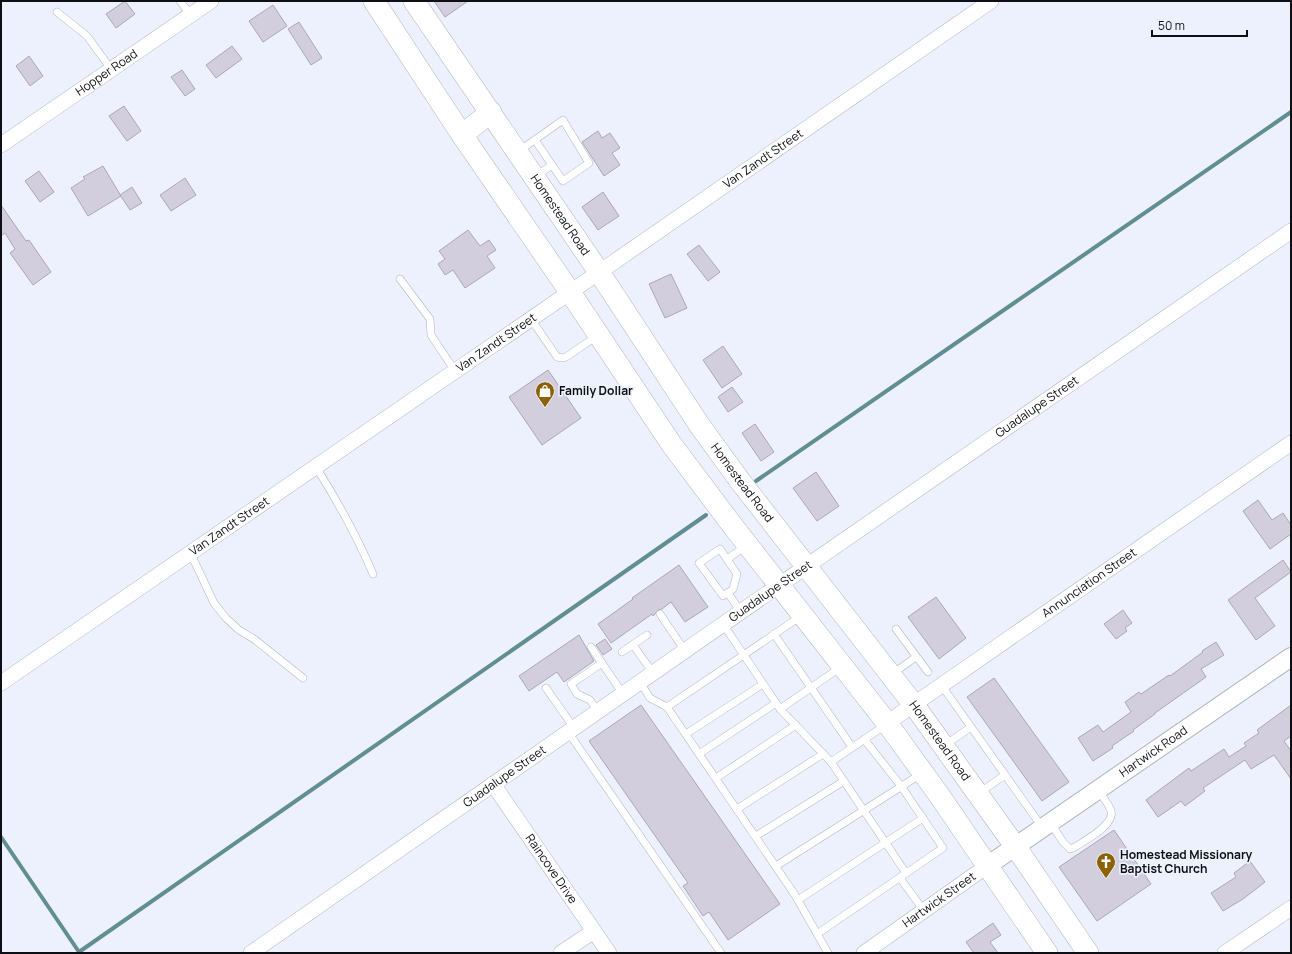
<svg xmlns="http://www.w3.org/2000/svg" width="1292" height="954" font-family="Manrope,sans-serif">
  <rect width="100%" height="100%" fill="#ecf1fd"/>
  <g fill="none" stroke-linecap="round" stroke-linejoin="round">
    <!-- stream -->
    <g stroke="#608e92" stroke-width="4">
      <polyline points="756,481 1291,112"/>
      <polyline points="1,837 79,952 706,515"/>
    </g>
  </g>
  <!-- building -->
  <g fill="#d3cedd" stroke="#aca7b5">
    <polygon points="125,1 135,14 116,28 106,14"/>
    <polygon points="434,1 468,1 445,17"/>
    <polygon points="273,5 287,26 263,42 249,21"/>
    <polygon points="299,22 322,58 311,65 288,29"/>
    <polygon points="232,46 242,59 216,78 206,65"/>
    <polygon points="29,56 43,76 30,86 16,66"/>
    <polygon points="182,70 195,89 185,96 171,77"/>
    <polygon points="124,106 141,131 127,141 109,116"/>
    <polygon points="598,131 602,138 610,133 620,148 612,153 620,165 604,176 582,142"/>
    <polygon points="103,166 121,196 88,216 71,188 85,179 83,177"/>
    <polygon points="39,171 54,192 40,202 25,181"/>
    <polygon points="185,178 196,195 171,211 160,195"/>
    <polygon points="132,187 142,203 130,210 120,195"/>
    <polygon points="603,192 619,216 598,230 582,207"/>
    <polygon points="1,205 26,241 29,240 51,272 33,285 10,253 15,249 5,233 1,236"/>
    <polygon points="468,230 480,246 489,240 496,250 487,256 495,268 465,288 453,270 445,275 438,264 445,259 439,251"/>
    <polygon points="699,245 720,272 708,281 687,254"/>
    <polygon points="671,274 687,308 665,318 649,284"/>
    <polygon points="723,346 742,374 722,388 703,360"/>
    <polygon points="548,370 581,418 542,445 509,397"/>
    <polygon points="732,387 743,402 728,412 718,397"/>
    <polygon points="755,424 774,452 761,461 742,433"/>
    <polygon points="816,472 839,506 817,521 793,488"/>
    <polygon points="1258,500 1272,520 1283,513 1291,525 1291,534 1270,549 1243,511"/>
    <polygon points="1283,560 1291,572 1255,598 1275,626 1256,640 1228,600"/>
    <polygon points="679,565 708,607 685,622 671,602 662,609 658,610 655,614 653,616 652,614 611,643 598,624 633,599 632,598"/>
    <polygon points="936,597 966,638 939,659 908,617"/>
    <polygon points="1123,610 1132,623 1125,628 1127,631 1116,639 1104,624"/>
    <polygon points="579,635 594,661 564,682 557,672 529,691 519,676"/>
    <polygon points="605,639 612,649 603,655 596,645"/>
    <polygon points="1216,642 1224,655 1201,669 1206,677 1155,713 1155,714 1133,730 1134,731 1112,746 1113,748 1093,761 1078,738 1098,725 1103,732 1131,712 1125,702 1139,692 1141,694 1169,675 1170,676 1203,652 1202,651"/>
    <polygon points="994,678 1069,782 1042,801 967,697"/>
    <polygon points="641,705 780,904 728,940 709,912 703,916 683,886 688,883 589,741"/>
    <polygon points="1291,705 1291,736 1284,741 1291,751 1291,779 1274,755 1251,769 1245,760 1203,788 1205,791 1185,806 1181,801 1158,817 1146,800 1189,768 1191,771 1224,749 1229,757 1246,746 1244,743 1259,733 1257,730"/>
    <polygon points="1114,830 1151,884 1097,921 1059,867"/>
    <polygon points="1250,861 1265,882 1243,899 1223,911 1211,893 1236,877 1234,873"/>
    <polygon points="993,923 1001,935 990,942 998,953 974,953 966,942"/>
  </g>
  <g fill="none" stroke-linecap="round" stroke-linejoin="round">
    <defs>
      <g id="service">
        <polyline points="180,1 191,15"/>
        <polyline points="57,12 87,36 111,69"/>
        <polyline points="535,140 552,165"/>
        <polyline points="519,151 563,120 589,163 563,181 552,165 536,176"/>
        <polyline points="400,279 430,319 431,335 455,371"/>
        <polyline points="531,319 557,357 562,358 566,357 597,336"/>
        <path d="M316 467C338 502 357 536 373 574"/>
        <polygon points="720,549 737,574 733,589 723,596 699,563"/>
        <polyline points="190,552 214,603 226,618 239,630 254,639 303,678"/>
        <polyline points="727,559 746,546"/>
        <polyline points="728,593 741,612"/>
        <polyline points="660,614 685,651"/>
        <polyline points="801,616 667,707 795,895 828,953"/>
        <polyline points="723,624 780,709 831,762 906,873"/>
        <polyline points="896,629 928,672"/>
        <polyline points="774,634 852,747"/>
        <polyline points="633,645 653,673"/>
        <polyline points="591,647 623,694"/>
        <polyline points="622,652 647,635"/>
        <polyline points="892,674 916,657"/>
        <polyline points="640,682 650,698 667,707"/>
        <polyline points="942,686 1042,827"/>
        <polyline points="546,688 574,728"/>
        <polyline points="780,709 841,667"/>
        <polyline points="598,711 590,700 577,694 571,684 602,663"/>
        <polyline points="568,732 721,953"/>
        <polyline points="686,734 763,684"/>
        <polyline points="945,745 971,727"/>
        <polyline points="699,754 776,703"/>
        <polyline points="831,762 887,724"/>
        <polyline points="716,778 796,725"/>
        <polyline points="979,793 1005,775"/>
        <polyline points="737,809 823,754"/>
        <path d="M1050 822 1063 842 1070 849 1075 847C1084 841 1115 825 1111 811 1109 804 1102 796 1098 790"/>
        <polyline points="756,836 844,781"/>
        <polyline points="776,866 921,774"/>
        <polyline points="900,878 924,911"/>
        <polyline points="798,900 923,818"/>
        <polyline points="817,934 943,848 901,786 864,739"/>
      </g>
      <g id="minor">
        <path id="s1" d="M1 145 211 1"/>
        <path id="s2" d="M1 683 611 264 991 1"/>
        <path id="s3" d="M887 723 1291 443"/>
        <path id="s4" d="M493 784 609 953"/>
        <path id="s5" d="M251 953 765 595 1291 231"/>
        <polyline points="561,953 594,931"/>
        <path id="s6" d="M864 953 987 866"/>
        <polyline points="1225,953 1291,908"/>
      </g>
      <g id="tertiary">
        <path id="s7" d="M987 866 1291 657"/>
      </g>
      <g id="secondary">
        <polyline points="374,1 462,135 570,292 672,445 732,525 887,723 939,795 1047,953"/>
        <path id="s8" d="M414 1 599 272 700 426 740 481 914 705 1015 846 1088 953"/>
        <polyline points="462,135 491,112"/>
      </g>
    </defs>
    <!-- service casing -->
    <use href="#service" stroke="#aeb4c1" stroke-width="8"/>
    <!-- minor casing -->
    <use href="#minor" stroke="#aeb4c1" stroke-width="16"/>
    <!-- tertiary casing -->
    <use href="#tertiary" stroke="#aeb4c1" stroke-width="20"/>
    <!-- secondary casing -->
    <use href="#secondary" stroke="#aeb4c1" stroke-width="22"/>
    <!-- service -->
    <use href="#service" stroke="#fff" stroke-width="7"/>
    <!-- minor -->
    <use href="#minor" stroke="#fff" stroke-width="15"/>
    <!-- tertiary -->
    <use href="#tertiary" stroke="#fff" stroke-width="18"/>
    <!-- secondary -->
    <use href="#secondary" stroke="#fff" stroke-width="21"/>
  </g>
  <!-- icons -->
  <defs>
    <symbol id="shop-pin" viewBox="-11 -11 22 30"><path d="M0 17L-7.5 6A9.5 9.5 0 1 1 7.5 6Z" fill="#8d6106" stroke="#ecf1fd"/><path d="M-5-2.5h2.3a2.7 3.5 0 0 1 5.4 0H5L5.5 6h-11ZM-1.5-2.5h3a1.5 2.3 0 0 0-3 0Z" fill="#fff"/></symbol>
    <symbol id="church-pin" viewBox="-11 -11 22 30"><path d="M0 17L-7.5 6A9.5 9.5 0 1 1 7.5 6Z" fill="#8d6106" stroke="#ecf1fd"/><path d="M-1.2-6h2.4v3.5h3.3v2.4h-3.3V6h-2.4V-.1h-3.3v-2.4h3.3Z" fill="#fff"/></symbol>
  </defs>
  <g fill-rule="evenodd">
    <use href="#shop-pin" x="534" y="380" width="22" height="30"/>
    <use href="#church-pin" x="1095" y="851" width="22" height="30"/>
  </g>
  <g text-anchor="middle" stroke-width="3.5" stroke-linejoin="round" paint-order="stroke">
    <!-- street labels -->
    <g font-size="12" fill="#0d0f14" stroke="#ecf1fd">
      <text dy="4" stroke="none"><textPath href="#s1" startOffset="128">Hopper Road</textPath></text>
      <text dy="4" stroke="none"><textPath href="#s2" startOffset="925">Van Zandt Street</textPath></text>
      <text dy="4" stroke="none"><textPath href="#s8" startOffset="259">Homestead Road</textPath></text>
      <text dy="4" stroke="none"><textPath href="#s2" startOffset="601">Van Zandt Street</textPath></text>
      <text dy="4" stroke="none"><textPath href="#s5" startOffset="957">Guadalupe Street</textPath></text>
      <text dy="4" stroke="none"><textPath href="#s8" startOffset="583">Homestead Road</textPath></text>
      <text dy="4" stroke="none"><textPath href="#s2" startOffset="277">Van Zandt Street</textPath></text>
      <text dy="4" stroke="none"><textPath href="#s3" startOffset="246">Annunciation Street</textPath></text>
      <text dy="4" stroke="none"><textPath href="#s5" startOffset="633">Guadalupe Street</textPath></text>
      <text dy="4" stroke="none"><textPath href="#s8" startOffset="908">Homestead Road</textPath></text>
      <text dy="4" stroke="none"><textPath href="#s7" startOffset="202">Hartwick Road</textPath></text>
      <text dy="4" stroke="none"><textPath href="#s5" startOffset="309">Guadalupe Street</textPath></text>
      <text dy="4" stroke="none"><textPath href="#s4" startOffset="103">Raincove Drive</textPath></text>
      <text dy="4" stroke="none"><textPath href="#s6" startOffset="92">Hartwick Street</textPath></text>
    </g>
    <!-- poi labels -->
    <g font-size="12" font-weight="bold" fill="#0d0f14" stroke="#ecf1fd" text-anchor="start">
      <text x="559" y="395">Family Dollar</text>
      <text x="1120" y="859">Homestead Missionary<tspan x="1120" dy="14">Baptist Church</tspan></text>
    </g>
  </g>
  <!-- border -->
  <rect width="1292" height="954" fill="none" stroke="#0d0f14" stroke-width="4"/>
  <!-- scale -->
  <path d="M1152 30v6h95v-6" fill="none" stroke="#0d0f14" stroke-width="2"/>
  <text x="1158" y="30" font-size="12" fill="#0d0f14" stroke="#ecf1fd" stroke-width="3" paint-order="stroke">50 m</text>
</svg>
